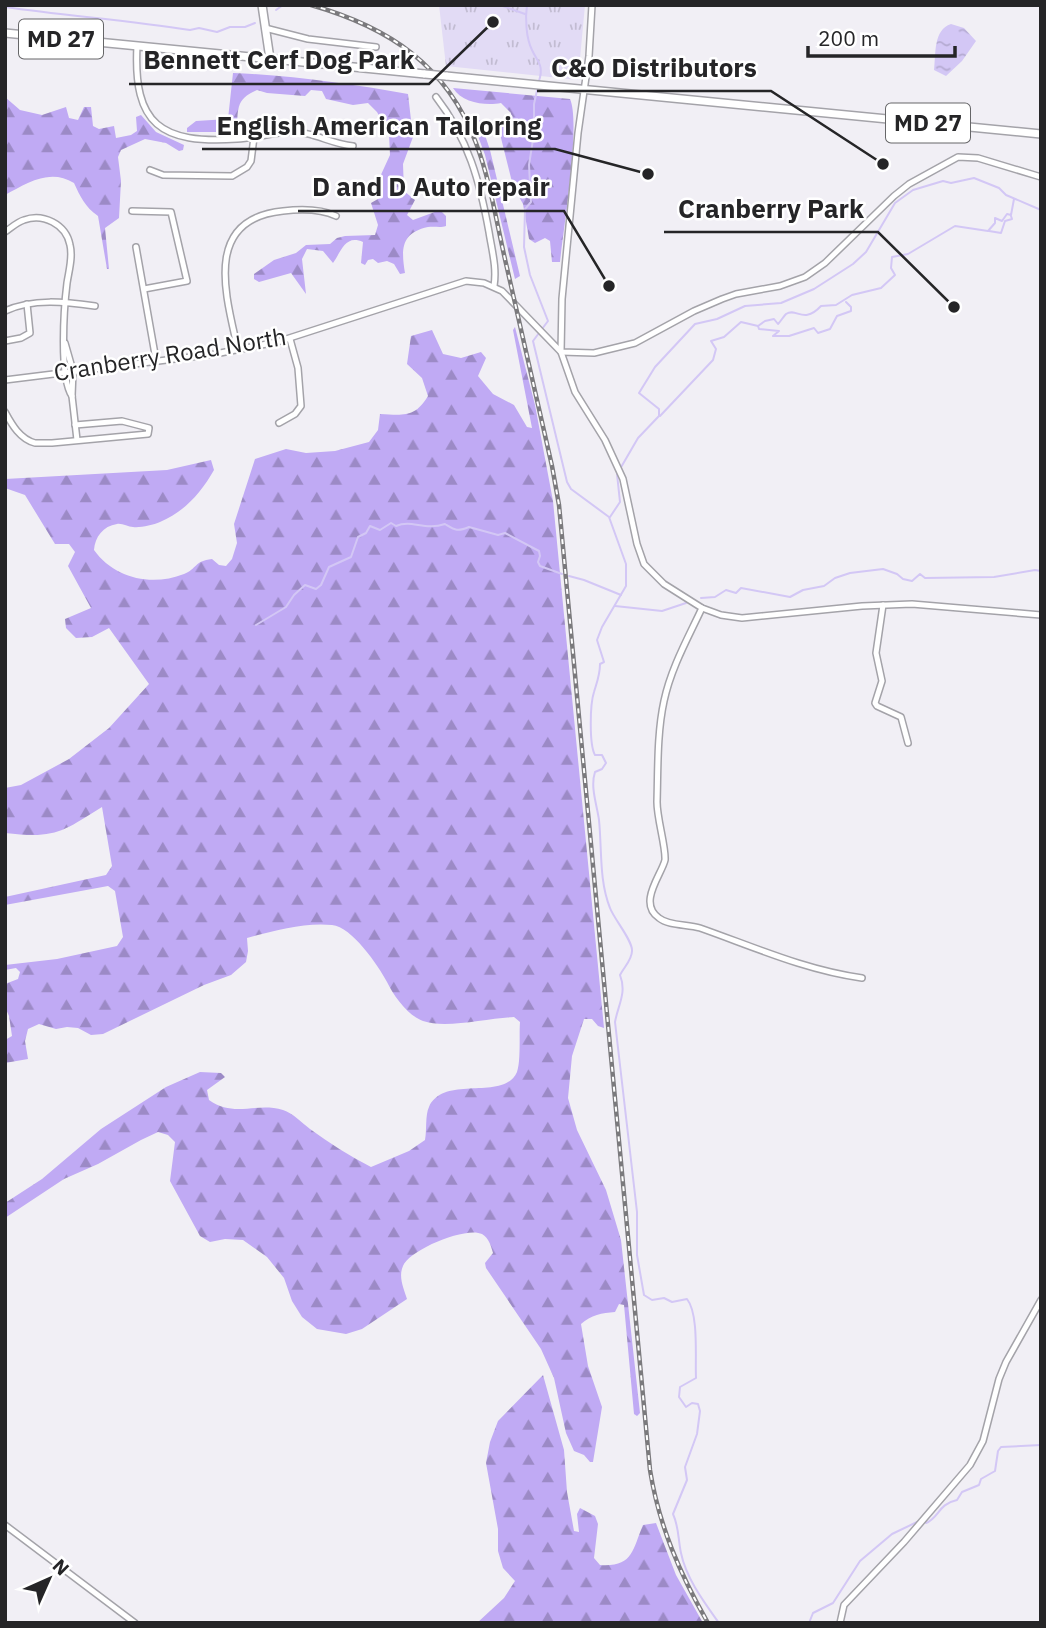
<svg xmlns="http://www.w3.org/2000/svg" width="1046" height="1628" font-family="'IBM Plex Sans',sans-serif">
  <defs>
    <pattern id="forest-firs" width="22" height="20" patternUnits="userSpaceOnUse" patternTransform="scale(1.75)"><rect width="22" height="20" fill="#c0aaf4"/><path d="M5 1l3.5 6h-7zM16 11l3.5 6h-7z" fill="#9c8ac6"/></pattern>
    <pattern id="park-tufts" width="24" height="20" patternUnits="userSpaceOnUse" patternTransform="scale(1.75)"><rect width="24" height="20" fill="#e2dbf5"/><path d="M3 7l-1-3M5 7V3M7 7l1-3M15 17l-1-3M17 17v-4M19 17l1-3" fill="none" stroke="#c2bcd2"/></pattern>
    <pattern id="water-ripples" width="26" height="14" patternUnits="userSpaceOnUse" patternTransform="scale(1.75)"><rect width="26" height="14" fill="#d3c7f5"/><path d="M2 4q2-2 4 0t4 0M15 11q2-2 4 0t4 0" fill="none" stroke="#b5abd2"/></pattern>
  </defs>
  <rect width="100%" height="100%" fill="#f1eff5"/>
  <!-- forest -->
  <g fill="url(#forest-firs)">
    <path d="M233 73C291 75 352 84 408 94L413 137 403 164 404 191 415 200 407 215 413 220 440 210 446 216V226C440 228 435 226 428 227 401 233 401 249 405 273L400 274 394 264 387 261 378 263 373 259 368 260 365 265 361 263 363 242C345 234 341 252 333 263L323 251 307 249 302 259 306 294 291 273 259 282 254 279V274L274 260 296 253 306 245 330 244 337 238 345 236 375 235 378 225 371 203 383 196 379 179 390 155 389 134 377 112 368 103 353 105 326 99 322 91 311 90 305 96 267 93 257 90C235 99 238 110 237 132H187V128L196 121 228 119Z"/>
    <path d="M453 88 570 99C581 123 563 231 560 262H552L550 241 545 238 535 243 529 239 523 204 513 186 498 126 510 122 511 113 501 103C486 106 462 103 453 88Z"/>
    <path d="M5 97 20 110 42 115 66 107 69 118 78 120 84 107H91L93 126 99 129 114 126 116 138 131 135 137 131 136 117 141 115 156 132 184 145 183 150 179 151 166 143 145 139 121 150 118 157 121 181 119 218 105 228 109 269H107L98 216C85 207 80 196 74 183 50 168 27 183 5 195Z"/>
    <polygon points="472,120 480,120 490,150 520,276 515,279 485,155"/>
    <path d="M515 327 535 405 553 501 604 1028 598 1026 592 1019H584L572 1056 568 1098 577 1130 606 1190 621 1240 640 1413 637 1416 634 1414 624 1305 619 1304 615 1312C602 1313 591 1315 581 1324L588 1366 602 1407 593 1462H590L584 1455 574 1451 566 1433 554 1378 541 1349 486 1268 485 1263 493 1253C491 1246 489 1238 482 1234 466 1226 409 1250 403 1266 398 1277 404 1289 407 1299L362 1329 346 1334 317 1329 302 1317 292 1301 284 1278 267 1257 243 1240 225 1239 210 1242 200 1236 170 1181 175 1142 168 1135 158 1132 141 1140 98 1164 64 1179 5 1218V1203L42 1179 101 1129 166 1087 200 1072 221 1073 225 1077 207 1090 209 1100C234 1118 256 1102 283 1110 293 1113 302 1123 310 1129 329 1143 350 1156 371 1167L409 1151 425 1140C427 1130 425 1115 429 1107 444 1074 504 1102 517 1072 521 1061 519 1034 520 1022L514 1017C488 1018 446 1029 423 1021 407 1015 394 996 387 982 378 965 352 927 332 925 305 922 273 931 247 938L248 951 246 962 231 975 204 985 103 1034 91 1035 78 1028 67 1027 56 1029 39 1024 28 1029 25 1041 28 1059 5 1063V1040L12 1036 9 1016 5 1007V984L18 979 20 972 16 968 5 970V965L57 959 117 946 123 937 115 891 108 886 5 905V897L106 875 112 866 102 807C62 832 55 839 5 833V788L21 785 69 759 109 728 149 684 109 628 92 637 76 638 66 628 65 619 91 608 68 566 75 552 69 544H55L25 495 5 488V479L167 470 211 460 214 470C201 493 184 512 160 522 153 525 140 528 133 527 128 527 122 523 117 524 103 526 95 537 94 550 114 578 151 587 184 574 197 569 194 561 212 559L219 565 226 566 232 559 237 543 234 524 255 459 286 449 306 453 335 451 369 442 378 430 380 414C403 415 415 418 428 396L422 378 407 364 411 336 432 330 443 354 461 358 481 352 486 358 478 376 493 394 514 405 527 427 532 428 513 330Z"/>
    <path d="M543 1375 564 1450 567 1492 574 1531 579 1532 577 1514 580 1508 595 1516 598 1524 594 1558 600 1565C633 1567 632 1551 643 1525L656 1523 676 1575 703 1623H477L504 1598 515 1581 503 1568 498 1551V1529L486 1463 490 1442 498 1421Z"/>
  </g>
  <!-- park -->
  <polygon fill="url(#park-tufts)" points="439,5 585,5 578,80 446,66"/>
  <!-- water -->
  <path fill="url(#water-ripples)" d="M951 24 964 28 976 41 962 61 946 76 934 70C936 54 933 30 951 24Z"/>
  <g fill="none" stroke-linecap="round" stroke-linejoin="round">
    <!-- stream -->
    <g stroke="#d3c7f5" stroke-width="2">
      <polyline points="500,5 525,14"/>
      <path d="M527 5C525 18 526 38 532 50 538 63 544 65 539 81"/>
      <path d="M5 7C67 16 128 20 190 30L199 28 217 32 230 27H245L255 23"/>
      <polyline points="276,10 283,5"/>
      <path d="M538 86 534 104V133L529 165 531 202 525 209 524 247 530 275 548 321 533 341 567 482 571 489 609 517 626 564V586L602 627 597 640 604 662 600 664C600 675 597 682 594 692 590 704 589 744 595 755H602L606 763 602 769 595 772C590 787 597 805 599 820 602 849 599 881 610 908 614 919 633 941 632 951 632 960 624 967 620 975 627 993 618 1005 615 1022L637 1212V1255L644 1295 652 1300 664 1298 672 1302 687 1299C699 1314 695 1358 696 1378L680 1387 679 1397 686 1407 692 1403 698 1404 700 1411 697 1434 685 1467 687 1480 673 1514C679 1527 678 1539 681 1553 686 1578 704 1602 719 1623"/>
      <polyline points="989,231 1001,233 1005,221 1012,219 1011,216"/>
      <polyline points="758,326 759,329 779,331 773,336 789,336 814,328 818,333 830,329 837,316 851,311 851,307 846,302"/>
      <path d="M660 416 713 360 716 349 711 341 724 337 741 322 758 326 765 321 774 319 778 324C781 321 783 317 786 314 797 307 803 325 821 306L836 305 852 295 881 288 895 275 891 268 892 257 908 254 955 226 988 231 995 223V218L1002 221 1007 214 1011 215 1014 199"/>
      <polyline points="620,469 638,438 659,416 659,409 639,393 655,367 695,324 717,319 745,306 781,303 814,289 853,264 866,252 895,203 913,190 943,181 951,183 974,178 999,188 1006,195 1041,210"/>
      <polyline points="610,517 620,502 617,474"/>
      <polyline points="569,576 584,580 621,595"/>
      <polyline points="701,598 715,597 726,590 736,593 741,588 790,597 803,590 824,586 835,578 850,573 883,569 897,574 903,579 912,581 920,574 925,578 994,577 1035,570 1041,571"/>
      <polyline points="615,606 662,611 686,603"/>
      <path d="M256 625 286 607 294 595 305 585 316 589 321 585 329 567 351 557 358 537 366 533 370 526 380 530 391 523 396 526C412 519 424 531 445 524 455 530 457 532 469 527L498 535 505 533 539 551 540 556 538 562 540 566 562 574"/>
      <path d="M926 1523C939 1518 938 1504 957 1500L962 1492 979 1485 981 1479 995 1471 998 1451 1001 1447 1041 1445"/>
      <polyline points="809,1623 813,1613 833,1603 860,1561 892,1534 917,1522"/>
    </g>
    <defs>
      <g id="minor">
        <polyline points="592,5 589,56 578,133 562,299 561,352 575,392 605,440 623,479 637,544 644,564 664,584 702,608 721,615 742,618 862,606 912,604 1041,615"/>
        <polyline points="265,28 308,39 376,47"/>
        <path d="M137 46C133 125 161 144 237 139 255 138 272 133 290 132 312 131 331 144 353 146"/>
        <path d="M436 97C468 138 480 182 489 232 492 251 497 268 494 286"/>
        <polyline points="150,170 163,175 232,176 247,167 251,161 254,137"/>
        <polyline points="132,211 171,212 187,281 144,289"/>
        <path d="M5 232C11 228 17 222 24 220 43 213 66 224 70 245 73 257 69 270 67 283 64 307 59 377 72 396"/>
        <polyline points="136,247 156,360"/>
        <path d="M5 311C33 298 66 302 95 306"/>
        <polyline points="5,341 21,338 30,333 27,304"/>
        <polyline points="65,343 73,371 72,396 77,440"/>
        <path d="M238 350C226 296 202 219 283 211 300 209 321 209 336 216"/>
        <polyline points="5,380 215,354 277,342 466,281 484,283 502,291 561,352 594,353 635,343 694,311 722,299 736,294 780,286 805,277 825,263 894,196 909,184 958,157 978,158 1041,177"/>
        <path d="M5 412C12 425 20 439 35 443H52L148 434 149 428 122 421 75 425"/>
        <polyline points="279,423 295,414 301,406 298,368 290,339"/>
        <polyline points="883,605 876,653 882,681 875,703 877,706 901,717 908,743"/>
        <path d="M702 608C688 638 671 668 664 701 657 733 658 769 657 802 657 819 666 847 665 860 662 874 637 903 659 918 669 926 688 924 700 928 754 947 805 970 862 978"/>
        <polyline points="5,1525 135,1623"/>
        <polyline points="840,1623 844,1605 904,1542 970,1465 983,1441 999,1379 1006,1362 1041,1300"/>
      </g>
      <g id="major">
        <polyline points="262,5 270,59"/>
        <polyline points="5,33 425,74"/>
        <polyline points="446,76 1041,134"/>
      </g>
    </defs>
    <!-- minor casing -->
    <use href="#minor" stroke="#a4a3a9" stroke-width="8"/>
    <!-- major casing -->
    <use href="#major" stroke="#a4a3a9" stroke-width="10"/>
    <!-- minor -->
    <use href="#minor" stroke="#fff" stroke-width="5"/>
    <!-- major -->
    <use href="#major" stroke="#fff" stroke-width="7"/>
    <defs>
      <path id="rail" d="M311 5C388 27 447 65 476 143 491 183 497 226 507 268 522 334 537 400 552 466L559 505 650 1470C659 1526 680 1574 708 1623"/>
    </defs>
    <!-- rail casing -->
    <use href="#rail" stroke="#7b7a7d" stroke-width="4.5"/>
    <!-- rail -->
    <use href="#rail" stroke="#fff" stroke-width="2" stroke-dasharray="5" stroke-linecap="butt"/>
    <defs>
      <polyline id="major-bridge" points="425,74 446,76"/>
    </defs>
    <!-- major-bridge casing -->
    <use href="#major-bridge" stroke="#a4a3a9" stroke-width="10" stroke-linecap="butt"/>
    <!-- major-bridge -->
    <use href="#major-bridge" stroke="#fff" stroke-width="7"/>
  </g>
  <g text-anchor="middle" stroke-width="5" stroke-linejoin="round" paint-order="stroke">
    <!-- shield labels -->
    <g fill="#fff" stroke="#666668" stroke-width="2">
      <rect x="19" y="19.5" width="84" height="39" rx="5"/>
      <rect x="886" y="103.5" width="84" height="39" rx="5"/>
    </g>
    <g font-size="23" font-weight="bold" fill="#252527">
      <text x="61" y="47">MD 27</text>
      <text x="928" y="131">MD 27</text>
    </g>
    <!-- street labels -->
    <g font-size="24" fill="#252527" stroke="#fff">
      <text transform="translate(170 355) rotate(-9)" y="8">Cranberry Road North</text>
    </g>
  </g>
  <!-- callouts -->
  <path fill="none" stroke="#252527" stroke-width="2.5" d="M493 22L429 84H129M883 164L771 91H537M648 174L555 149H202M609 286L564 211H298M954 307L878 232H664"/>
  <g fill="#252527" stroke="#fff" stroke-width="2.5">
    <circle cx="493" cy="22" r="7"/>
    <circle cx="883" cy="164" r="7"/>
    <circle cx="648" cy="174" r="7"/>
    <circle cx="609" cy="286" r="7"/>
    <circle cx="954" cy="307" r="7"/>
  </g>
  <g font-size="26" text-anchor="middle" font-weight="bold" fill="#252527" stroke="#fff" stroke-width="5" stroke-linejoin="round" paint-order="stroke">
    <text x="279" y="69">Bennett Cerf Dog Park</text>
    <text x="654" y="77">C&amp;O Distributors</text>
    <text x="379" y="135">English American Tailoring</text>
    <text x="431" y="196">D and D Auto repair</text>
    <text x="771" y="218">Cranberry Park</text>
  </g>
  <!-- border -->
  <rect width="1046" height="1628" fill="none" stroke="#252527" stroke-width="14"/>
  <!-- north arrow -->
  <g transform="translate(49 1579) rotate(45)" stroke="#ffffff" stroke-width="5" paint-order="stroke">
  <path d="M0-5L12 26L0 18L-12 26Z" fill="#252527"/>
  <text y="-10" font-size="19" font-weight="bold" text-anchor="middle" fill="#252527">N</text>
  </g>
  <!-- scale -->
  <path d="M808 46v10h147v-10" fill="none" stroke="#252527" stroke-width="3.5"/>
  <text x="818" y="46" font-size="21" fill="#252527" stroke="#ffffff" stroke-width="5" paint-order="stroke">200 m</text>
</svg>
